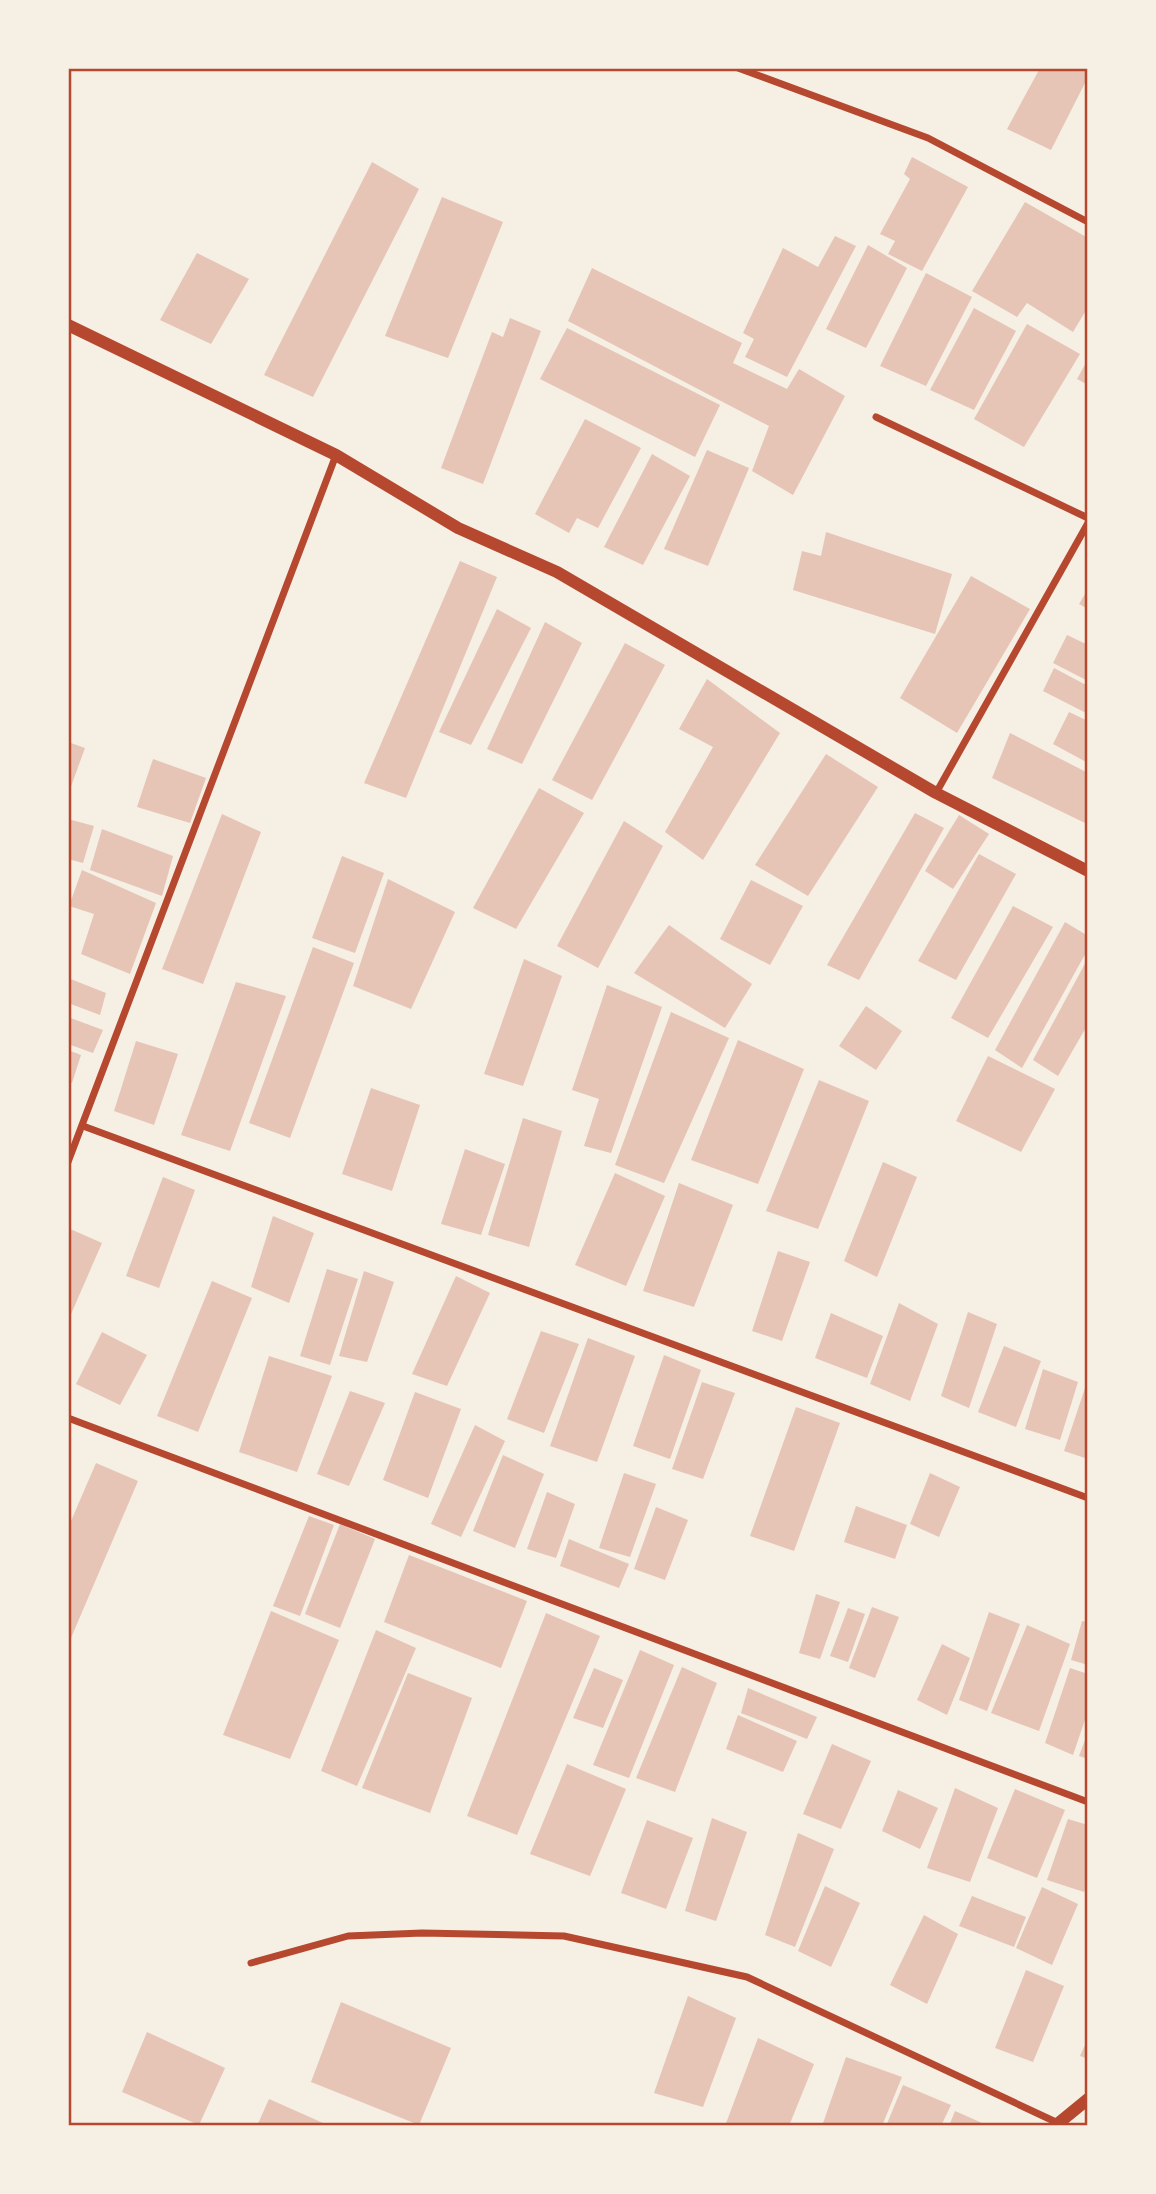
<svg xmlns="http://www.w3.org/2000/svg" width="1156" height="2194" font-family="'Titillium Web',sans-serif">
  <rect width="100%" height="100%" fill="#f6efe4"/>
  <!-- building -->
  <g fill="#e6c5b7">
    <polygon points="1040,68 1080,68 1088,73 1088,77 1051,150 1007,129"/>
    <polygon points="912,157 968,187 922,271 888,254 895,241 880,234 910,179 904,174"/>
    <polygon points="372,162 419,189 313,397 264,375"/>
    <polygon points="442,197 503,222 448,358 385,336"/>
    <polygon points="1025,202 1088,238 1088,307 1073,332 1027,303 1017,317 972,291"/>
    <polygon points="835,236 856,246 787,377 745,357 754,339 743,333 783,248 818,267"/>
    <polygon points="868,245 907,268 866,348 826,329"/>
    <polygon points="197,253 249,279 211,344 160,320"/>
    <polygon points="592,268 742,343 733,363 787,389 799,369 845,396 793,495 752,471 769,426 568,321"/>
    <polygon points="926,273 972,297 926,386 880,366"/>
    <polygon points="974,308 1016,331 974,410 930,390"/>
    <polygon points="510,318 541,331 483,484 441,468 492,332 503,337"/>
    <polygon points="1027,324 1080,354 1024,447 974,419"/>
    <polygon points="567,328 720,405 695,457 540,379"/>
    <polygon points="1088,359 1088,385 1077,379"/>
    <polygon points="585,419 641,448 598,528 577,518 569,533 535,514"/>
    <polygon points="707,450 749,468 708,566 664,549"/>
    <polygon points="652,454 690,476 643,565 604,547"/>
    <polygon points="826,532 952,574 935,634 793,590 802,551 821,556"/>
    <polygon points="460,561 497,577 406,798 364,783"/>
    <polygon points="971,576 1030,609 957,733 900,698"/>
    <polygon points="1088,589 1088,609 1079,604"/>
    <polygon points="497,609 531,628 471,745 439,732"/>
    <polygon points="545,622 582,643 522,764 487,749"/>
    <polygon points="1067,635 1088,645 1088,681 1053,663"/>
    <polygon points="625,643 665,665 592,800 552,780"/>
    <polygon points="1054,668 1088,686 1088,714 1043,691"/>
    <polygon points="707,679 780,733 703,860 665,832 713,747 679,729"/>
    <polygon points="1069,712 1088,721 1088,763 1053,744"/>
    <polygon points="1010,733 1088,773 1087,824 992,778"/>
    <polygon points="68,742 85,748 69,792 68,792"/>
    <polygon points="826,754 878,787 808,896 755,865"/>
    <polygon points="153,759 206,778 190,823 137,807"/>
    <polygon points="539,788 584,813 516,929 473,908"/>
    <polygon points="915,813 944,828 859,980 827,965"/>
    <polygon points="222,814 261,832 203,984 162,969"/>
    <polygon points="959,815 989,834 953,889 925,871"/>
    <polygon points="68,819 94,826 83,863 68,859"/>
    <polygon points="624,821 663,846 598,968 557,946"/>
    <polygon points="102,829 173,856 162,896 90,870"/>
    <polygon points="979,854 1016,874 956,980 918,961"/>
    <polygon points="342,856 384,873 355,953 312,938"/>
    <polygon points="82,870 156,903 130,974 81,954 94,914 69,906"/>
    <polygon points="388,879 455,912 411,1009 353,986"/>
    <polygon points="751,880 803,906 770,965 720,939"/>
    <polygon points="1013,906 1053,927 988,1038 951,1018"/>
    <polygon points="1065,922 1088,936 1088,949 1022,1068 995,1050"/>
    <polygon points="669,925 752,984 725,1028 634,973"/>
    <polygon points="313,947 354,963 290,1138 249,1123"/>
    <polygon points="1088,958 1088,1024 1058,1076 1033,1060"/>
    <polygon points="524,959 562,976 523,1086 484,1074"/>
    <polygon points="68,978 106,993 100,1015 68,1003"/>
    <polygon points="236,982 286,996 230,1151 181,1135"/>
    <polygon points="607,985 662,1007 611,1153 584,1146 599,1099 572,1090"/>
    <polygon points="866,1006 902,1031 876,1070 839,1046"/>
    <polygon points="671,1012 729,1038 664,1183 615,1165"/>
    <polygon points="68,1017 103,1030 93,1053 68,1044"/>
    <polygon points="738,1040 804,1069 758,1184 691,1160"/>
    <polygon points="136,1041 178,1054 154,1125 114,1111"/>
    <polygon points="68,1050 81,1055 72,1083 68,1082"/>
    <polygon points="988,1056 1055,1089 1021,1152 956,1121"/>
    <polygon points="819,1080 869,1101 818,1229 766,1211"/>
    <polygon points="371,1088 420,1105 392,1191 342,1174"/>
    <polygon points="523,1118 562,1131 529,1247 488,1235"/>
    <polygon points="465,1149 505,1164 481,1235 441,1224"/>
    <polygon points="883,1162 917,1177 877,1277 844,1261"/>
    <polygon points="615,1173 665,1196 626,1286 575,1265"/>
    <polygon points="163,1177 195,1190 159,1288 126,1276"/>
    <polygon points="679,1183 733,1205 694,1307 643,1291"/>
    <polygon points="273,1216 314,1233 289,1303 251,1287"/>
    <polygon points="68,1228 102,1243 68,1321"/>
    <polygon points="778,1251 810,1262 782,1341 752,1331"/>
    <polygon points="327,1269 358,1279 330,1365 300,1356"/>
    <polygon points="364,1271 394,1282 367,1362 339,1356"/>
    <polygon points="456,1276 490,1293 447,1386 412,1374"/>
    <polygon points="212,1281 252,1298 198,1432 157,1416"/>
    <polygon points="899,1303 938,1324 910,1401 870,1384"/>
    <polygon points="968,1312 997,1324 969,1408 941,1396"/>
    <polygon points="831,1313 883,1336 867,1378 815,1358"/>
    <polygon points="541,1331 579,1344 544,1433 507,1419"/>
    <polygon points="102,1332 147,1355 120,1405 76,1384"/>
    <polygon points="588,1338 635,1356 597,1462 550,1446"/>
    <polygon points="1004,1346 1041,1361 1016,1427 978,1412"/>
    <polygon points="664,1355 701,1370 670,1459 633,1446"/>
    <polygon points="269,1356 332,1376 297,1472 239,1452"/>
    <polygon points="1043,1369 1078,1382 1060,1440 1025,1429"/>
    <polygon points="1088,1379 1088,1459 1064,1451"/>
    <polygon points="702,1382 735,1393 703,1479 672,1469"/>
    <polygon points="350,1391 385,1403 349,1486 317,1474"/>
    <polygon points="415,1392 461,1409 428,1498 383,1480"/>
    <polygon points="796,1407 840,1423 794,1551 750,1536"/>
    <polygon points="475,1425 505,1441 461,1537 431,1524"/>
    <polygon points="503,1455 544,1474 515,1548 473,1531"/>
    <polygon points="96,1463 138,1481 68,1645 68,1528"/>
    <polygon points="624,1473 656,1484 630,1557 599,1548"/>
    <polygon points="930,1473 960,1487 939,1537 910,1524"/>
    <polygon points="547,1492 575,1504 556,1558 527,1549"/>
    <polygon points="856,1506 907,1525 895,1559 844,1542"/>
    <polygon points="656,1507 688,1520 665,1580 634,1569"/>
    <polygon points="309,1516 334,1525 300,1616 273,1606"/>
    <polygon points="340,1524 375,1539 340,1628 305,1614"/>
    <polygon points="569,1539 629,1564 619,1588 560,1566"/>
    <polygon points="409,1555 527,1601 501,1668 384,1622"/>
    <polygon points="816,1594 840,1602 820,1659 799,1653"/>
    <polygon points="872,1607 899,1617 875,1678 849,1668"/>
    <polygon points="848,1608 865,1614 848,1662 830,1656"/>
    <polygon points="271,1611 339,1640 290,1759 223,1735"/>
    <polygon points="989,1612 1020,1624 987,1711 959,1700"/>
    <polygon points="546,1613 600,1636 517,1835 467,1816"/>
    <polygon points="1082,1621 1088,1622 1088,1665 1071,1660"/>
    <polygon points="1027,1625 1070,1644 1039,1731 991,1713"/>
    <polygon points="376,1630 416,1648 357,1786 321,1771"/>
    <polygon points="942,1644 970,1658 947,1715 917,1700"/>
    <polygon points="640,1650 674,1665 629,1778 593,1765"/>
    <polygon points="682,1667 717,1683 675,1792 636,1778"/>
    <polygon points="594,1668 623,1680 603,1728 573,1718"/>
    <polygon points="1070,1668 1088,1674 1088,1711 1073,1755 1045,1743"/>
    <polygon points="408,1673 472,1698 430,1813 362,1788"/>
    <polygon points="748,1688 817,1717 807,1739 741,1713"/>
    <polygon points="738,1715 797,1741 783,1772 726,1749"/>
    <polygon points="1088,1732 1088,1759 1079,1756"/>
    <polygon points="832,1744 871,1761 841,1829 803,1814"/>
    <polygon points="567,1764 626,1789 590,1876 530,1854"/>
    <polygon points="955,1788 998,1808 970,1882 927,1868"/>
    <polygon points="1015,1789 1065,1810 1037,1878 987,1858"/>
    <polygon points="898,1790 938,1808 920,1849 882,1831"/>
    <polygon points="712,1818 747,1832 716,1921 685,1911"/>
    <polygon points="1068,1819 1088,1825 1088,1882 1084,1892 1047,1880"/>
    <polygon points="647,1820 693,1838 666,1909 621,1893"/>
    <polygon points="798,1833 834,1849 795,1947 765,1935"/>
    <polygon points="825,1886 860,1903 831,1967 798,1951"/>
    <polygon points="1042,1887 1078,1904 1052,1965 1016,1948"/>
    <polygon points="972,1896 1026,1917 1014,1947 959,1926"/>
    <polygon points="924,1915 958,1934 927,2004 890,1985"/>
    <polygon points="1026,1970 1064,1986 1033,2062 995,2048"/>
    <polygon points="688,1996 736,2018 703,2107 654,2093"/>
    <polygon points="341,2002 451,2048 419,2125 311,2082"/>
    <polygon points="147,2032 225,2068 199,2125 122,2092"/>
    <polygon points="758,2038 814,2064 789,2126 725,2126"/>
    <polygon points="1088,2038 1088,2059 1080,2056"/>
    <polygon points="846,2057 902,2077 882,2126 822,2126"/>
    <polygon points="903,2085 951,2105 941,2126 886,2126"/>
    <polygon points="269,2099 330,2126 257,2126"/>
    <polygon points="955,2111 989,2126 949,2126"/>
  </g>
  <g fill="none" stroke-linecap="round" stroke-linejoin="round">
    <!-- minor -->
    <g stroke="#b5482f" stroke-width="7">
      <polyline points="738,68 928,138 1088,222"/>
      <polyline points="876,417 1088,518"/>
      <polyline points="936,793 1088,523"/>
      <polyline points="83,1126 1088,1498"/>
      <polyline points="68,1162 336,455"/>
      <polyline points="68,1418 1088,1802"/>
      <polyline points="251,1963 348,1936 422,1933 564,1936 747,1977 1058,2123"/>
    </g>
    <!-- tertiary -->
    <g stroke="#b5482f" stroke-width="12">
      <polyline points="68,325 336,455 458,528 557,572 936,793 1088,871"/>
      <polyline points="1055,2126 1088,2099"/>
    </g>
  </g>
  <!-- border -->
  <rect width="1156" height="2194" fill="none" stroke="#f6efe4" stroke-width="140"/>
  <rect x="70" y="70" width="1016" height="2054" fill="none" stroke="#b5482f" stroke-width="2.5"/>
</svg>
